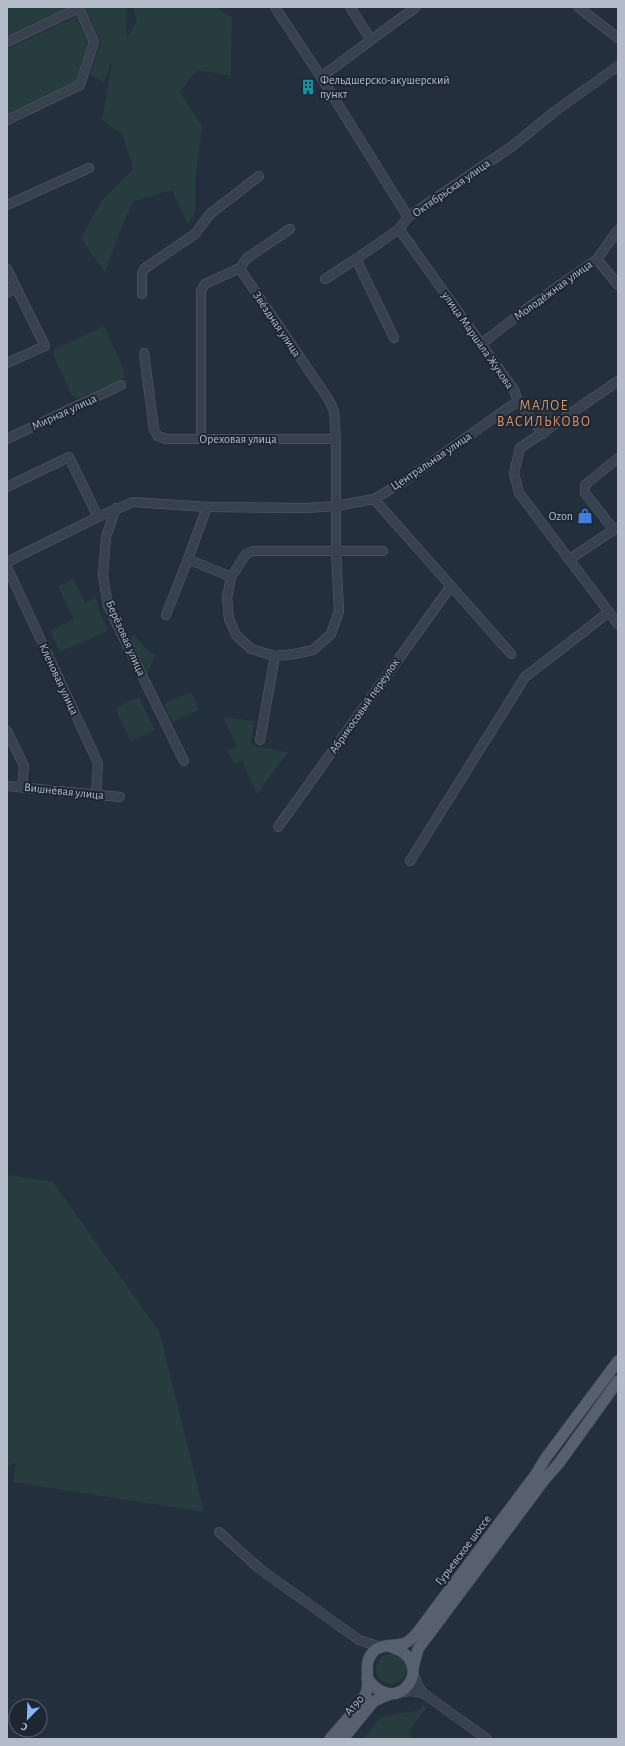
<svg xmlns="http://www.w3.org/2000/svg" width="625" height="1746" font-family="'Alegreya Sans',sans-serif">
  <rect width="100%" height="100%" fill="#242f3e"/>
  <!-- green -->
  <g fill="#263c3f">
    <polygon points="7,7 69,7 7,36"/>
    <polygon points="85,7 126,7 127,37 137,21 133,7 215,7 232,17 231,76 197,70 180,92 202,126 195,181 195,213 188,225 172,190 134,201 124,221 105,272 81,239 102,200 133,170 123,134 102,120 112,63 104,82 90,75 101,43"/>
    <polygon points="76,17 88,43 75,82 7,114 7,49"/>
    <polygon points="104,326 119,358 125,377 79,398 72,396 53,355 55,349"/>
    <polygon points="540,398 555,416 545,424 533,407 534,404"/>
    <polygon points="73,579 85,603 96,597 98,608 108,631 60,652 50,631 74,619 58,586"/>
    <polygon points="134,635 146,649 155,654 149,671 144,673 129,640"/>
    <polygon points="191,692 199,710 173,722 164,704"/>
    <polygon points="139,697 155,730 131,741 115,708"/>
    <polygon points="223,717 254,721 251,744 258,747 288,752 257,794 242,760 234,764 227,750 237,747"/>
    <polygon points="7,1175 53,1182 159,1331 204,1512 13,1482 16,1462 7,1466"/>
    <circle cx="391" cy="1669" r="15"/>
    <polygon points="423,1705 427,1707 408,1733 415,1739 363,1739 381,1717 420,1710"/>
  </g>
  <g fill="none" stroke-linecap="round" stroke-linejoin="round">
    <defs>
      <g id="minor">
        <polyline points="275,7 321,77 408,217"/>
        <polyline points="350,7 371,40"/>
        <polyline points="578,7 618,38"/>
        <polyline points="7,42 79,8 94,42 80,85 7,120"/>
        <polyline points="321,77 416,7"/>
        <polyline points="7,205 89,168"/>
        <polyline points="290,229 247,258 240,268 242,272 329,400 334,411 336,439"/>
        <polyline points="399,229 514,390 518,401 543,434"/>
        <polyline points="597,259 618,285"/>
        <polyline points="7,269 45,346 7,363"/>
        <polyline points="325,279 356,259"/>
        <polyline points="7,293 16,288"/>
        <polyline points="142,294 142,273 145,268 195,234 210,214 259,176"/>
        <polyline points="394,338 356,259 399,229 408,217 511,147 554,112 618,66"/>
        <polyline points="481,344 537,301 597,259 618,230"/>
        <polyline points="144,353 154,430 158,436 166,439 336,439 336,551 339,611 331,634 313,650 294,654 275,656 251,649 236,635 229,619 227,598 231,577 246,554 253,551 383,551"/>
        <polyline points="618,381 520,448 514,473 519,493 618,624"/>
        <polyline points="7,439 121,385"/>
        <polyline points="201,439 201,291 205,284 240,268"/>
        <polyline points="7,487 69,457 98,517"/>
        <polyline points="374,499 511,654"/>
        <polyline points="207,507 188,559 231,577"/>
        <polyline points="116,508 106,537 103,576 108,606 184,761"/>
        <polyline points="614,530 585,493 585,485 618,458"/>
        <polyline points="570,559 618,527"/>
        <polyline points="7,562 98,517 133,502 207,507 306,508 336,506 374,499 406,480 518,401"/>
        <polyline points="7,567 98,763 96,795"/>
        <polyline points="166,615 188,559"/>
        <polyline points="7,731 24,766 22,787"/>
        <polyline points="260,740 275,656"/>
        <polyline points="7,786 120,797"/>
        <polyline points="278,827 451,586"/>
        <polyline points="410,861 525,677 609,612"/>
        <polyline points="219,1532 260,1569 359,1640 381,1647"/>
        <polyline points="414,1674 418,1686 423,1693 487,1739"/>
        <polyline points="399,1692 411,1691 423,1693"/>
      </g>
      <g id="major">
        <polyline points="413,1668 418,1649 545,1479 559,1463 618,1381"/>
        <path d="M367 1678C398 1722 439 1661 391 1647"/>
        <path d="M330 1739C341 1725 359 1708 366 1693 371 1679 362 1664 373 1652 381 1643 395 1647 405 1643 410 1641 413 1637 417 1633L536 1474 545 1459 618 1361"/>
        <polyline points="343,1739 374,1701 390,1694"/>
      </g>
    </defs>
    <!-- minor casing -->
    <use href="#minor" stroke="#565f6c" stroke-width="10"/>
    <!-- major casing -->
    <use href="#major" stroke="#414a57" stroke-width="12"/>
    <!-- minor -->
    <use href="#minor" stroke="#38414e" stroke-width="9"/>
    <!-- major -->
    <use href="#major" stroke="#56606e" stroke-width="11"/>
  </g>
  <!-- icons -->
  <defs>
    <symbol id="building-bare" viewBox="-9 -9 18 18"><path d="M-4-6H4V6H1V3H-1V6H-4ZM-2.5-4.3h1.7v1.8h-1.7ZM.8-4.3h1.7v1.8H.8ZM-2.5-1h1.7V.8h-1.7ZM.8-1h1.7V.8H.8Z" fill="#0f9aa8" stroke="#1d2633" stroke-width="2.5" paint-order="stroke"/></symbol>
    <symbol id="shop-bare" viewBox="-9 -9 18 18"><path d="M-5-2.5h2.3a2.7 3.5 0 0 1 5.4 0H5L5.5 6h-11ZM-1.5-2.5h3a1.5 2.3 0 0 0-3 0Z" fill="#3f7fe0" stroke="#1d2633" stroke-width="2.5" paint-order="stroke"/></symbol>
  </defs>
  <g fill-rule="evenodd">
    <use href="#building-bare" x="297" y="76" width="22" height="22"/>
    <use href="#shop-bare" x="574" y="505" width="22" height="22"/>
  </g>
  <g text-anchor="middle" stroke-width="4" stroke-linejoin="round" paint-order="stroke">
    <!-- poi labels -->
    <g font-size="12" fill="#b4bcc9" stroke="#1d2633" text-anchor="start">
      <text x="320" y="84">Фельдшерско-акушерский<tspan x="320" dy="14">пункт</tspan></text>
      <text x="573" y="520" text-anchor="end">Ozon</text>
    </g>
    <!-- street labels -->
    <g font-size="12" fill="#b4bcc9" stroke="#1d2633">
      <text transform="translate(451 188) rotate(-35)" y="4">Октябрьская улица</text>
      <text transform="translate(553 290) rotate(-36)" y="4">Молодёжная улица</text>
      <text transform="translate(277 324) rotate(56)" y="4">Звёздная улица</text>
      <text transform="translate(478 340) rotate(55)" y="4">улица Маршала Жукова</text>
      <text transform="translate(64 412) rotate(-25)" y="4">Мирная улица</text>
      <text x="238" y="443">Ореховая улица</text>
      <text transform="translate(431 461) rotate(-34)" y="4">Центральная улица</text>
      <text transform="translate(126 638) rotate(66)" y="4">Берёзовая улица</text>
      <text transform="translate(59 679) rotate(65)" y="4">Кленовая улица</text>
      <text transform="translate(364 706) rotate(-55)" y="4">Абрикосовый переулок</text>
      <text transform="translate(64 791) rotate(6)" y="4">Вишнёвая улица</text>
      <text transform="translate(463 1550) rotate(-53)" y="4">Гурьевское шоссе</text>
      <text transform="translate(354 1705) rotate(-49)" y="4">А190</text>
    </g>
    <!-- quarter labels -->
    <g font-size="14" letter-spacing="1" fill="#d59563" stroke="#1d2633">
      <text x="544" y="410">МАЛОЕ<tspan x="544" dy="16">ВАСИЛЬКОВО</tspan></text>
    </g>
  </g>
  <!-- border -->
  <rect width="625" height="1746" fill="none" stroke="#b4bcc9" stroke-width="16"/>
  <!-- north arrow -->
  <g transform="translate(28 1718) rotate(203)"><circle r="19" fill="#1d2633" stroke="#59626f"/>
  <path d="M0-3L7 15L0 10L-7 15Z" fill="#8ab4f8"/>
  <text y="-6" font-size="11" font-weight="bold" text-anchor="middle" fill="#b4bcc9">С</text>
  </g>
</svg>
